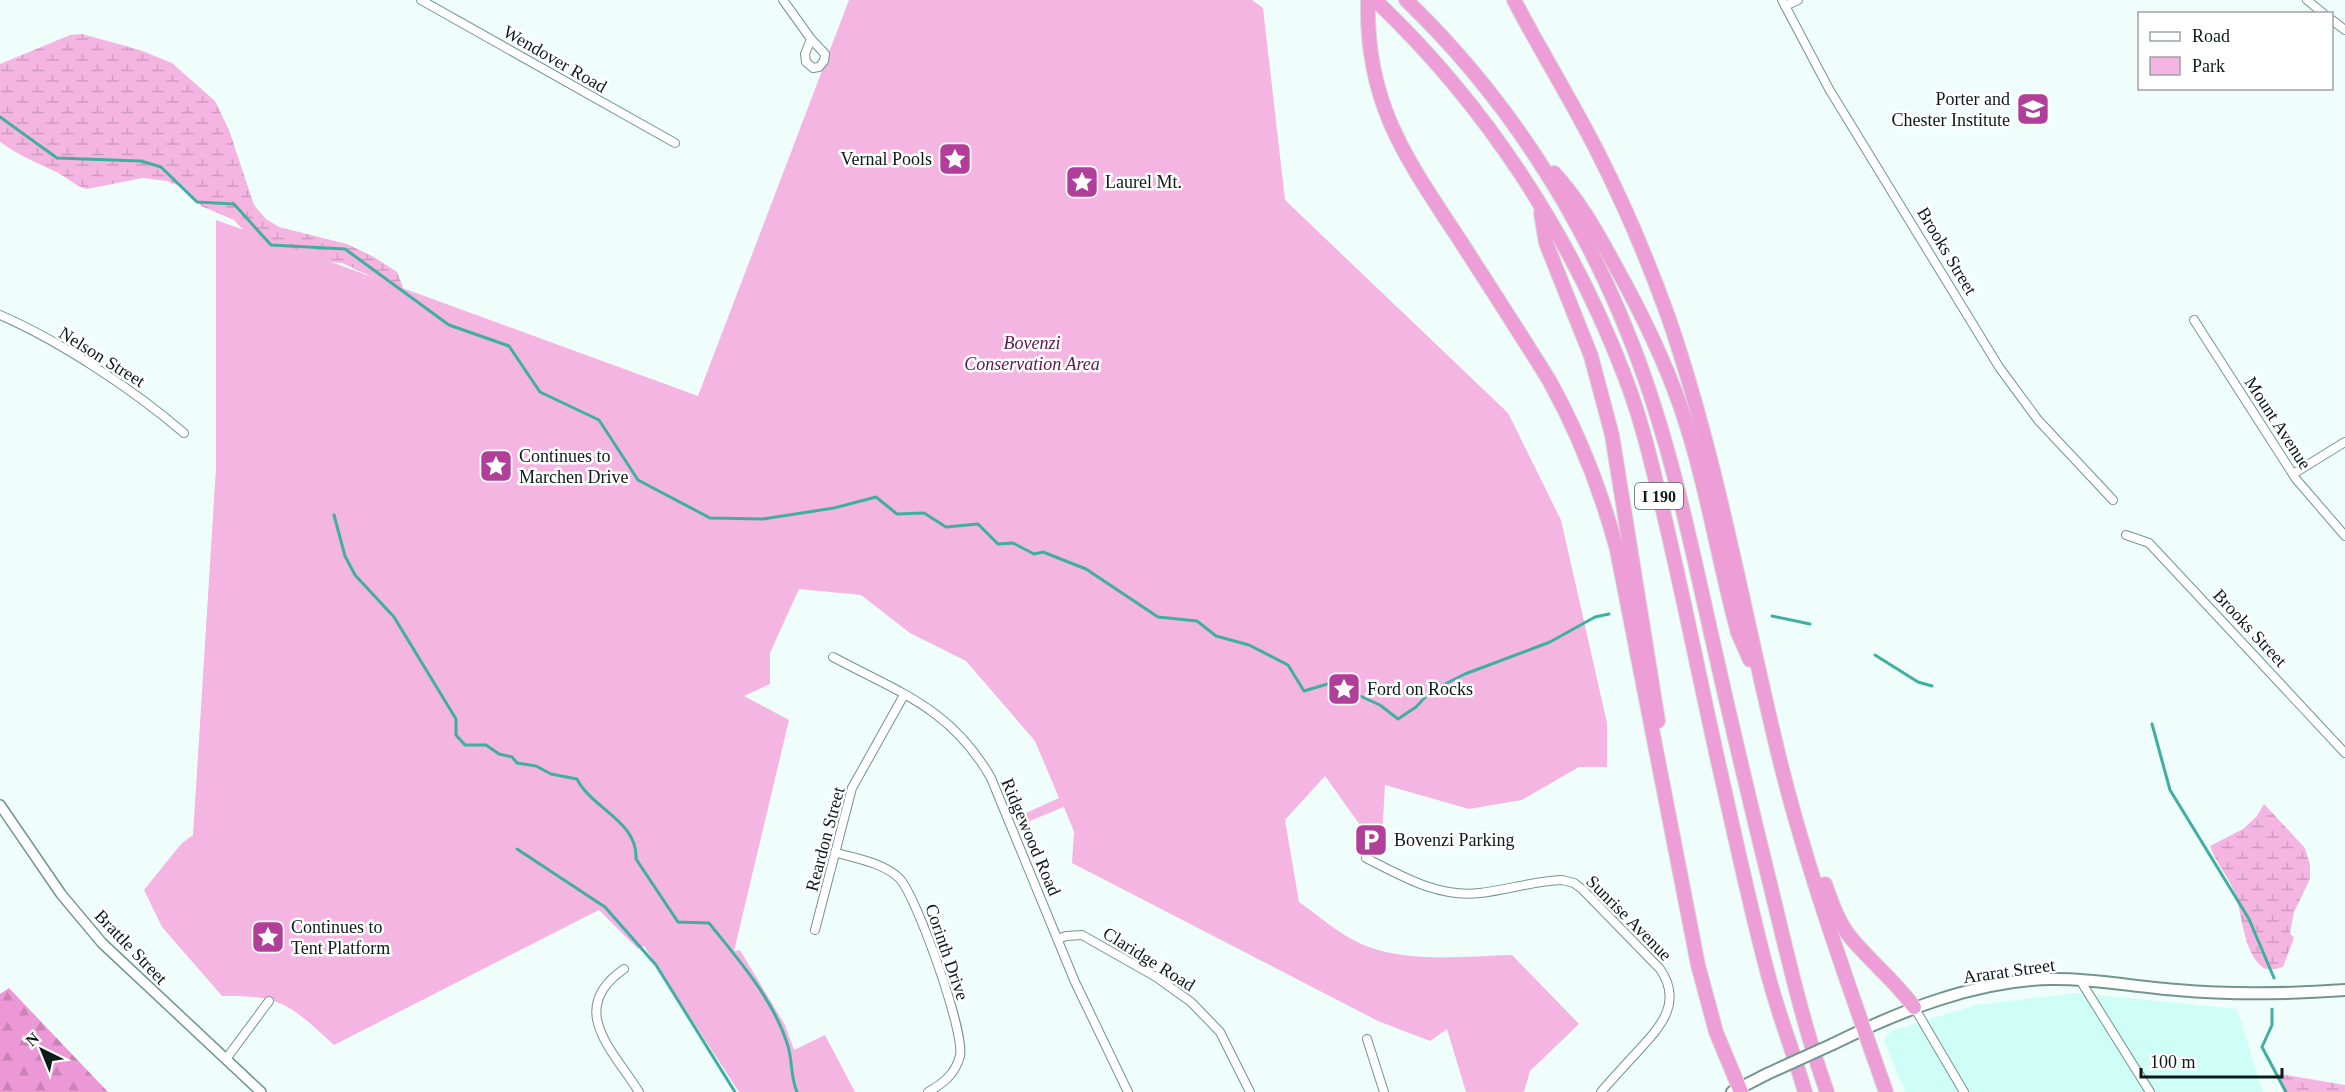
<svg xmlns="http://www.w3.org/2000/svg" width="2345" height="1092" font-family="Georgia,serif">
  <defs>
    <pattern id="forest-firs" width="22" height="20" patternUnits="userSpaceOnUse" patternTransform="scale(1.5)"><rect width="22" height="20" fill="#ed98d6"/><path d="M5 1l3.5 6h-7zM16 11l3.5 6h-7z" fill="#ca82b7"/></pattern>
    <pattern id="wetland-marsh" width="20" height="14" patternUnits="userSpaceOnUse" patternTransform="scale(1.5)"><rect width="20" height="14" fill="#f4b5e2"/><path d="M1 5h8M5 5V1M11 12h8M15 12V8" fill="none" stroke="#d09bc1"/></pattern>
  </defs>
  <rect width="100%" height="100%" fill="#effefb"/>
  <!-- built -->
  <polygon fill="#cefef6" points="2077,993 2237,1009 2263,1092 1905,1092 1884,1040 1891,1031 1976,1005"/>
  <!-- forest -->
  <polygon fill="url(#forest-firs)" points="9,988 108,1092 0,1092 0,994"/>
  <!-- wetland -->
  <g fill="url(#wetland-marsh)">
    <path d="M82 34 140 50 172 63 215 101 229 130 254 205 266 219 279 227 347 244 374 257 397 272 405 292 342 263 331 262 300 269 246 233 234 220 201 206 182 187 167 181 143 178 87 189C74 186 66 176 54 171 33 161 20 156 0 142V64L70 35Z"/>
    <path d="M2264 804 2305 848 2310 865V879L2294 912 2290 933 2294 938 2283 967C2275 969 2268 972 2261 966 2244 951 2242 917 2236 896 2230 878 2216 864 2210 846L2243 829 2257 816Z"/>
    <polygon points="2274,1073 2345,1085 2345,1092 2284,1092"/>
  </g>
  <!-- green -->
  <path fill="#f4b5e2" d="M849 0H1252L1263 8 1285 200 1508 413 1561 520 1607 723V767H1579L1522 800 1469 809 1385 785 1382 837 1365 832 1325 776 1285 820 1299 902C1323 919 1348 942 1378 950 1421 962 1468 956 1512 955L1579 1024 1530 1071 1524 1092H1466L1447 1029 1430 1041 1378 1021 1072 863 1074 832 1064 807 1020 825 1017 817 1059 798 1035 741 966 661 910 633 861 595 799 589 770 653V684L744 696 789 720 734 951 740 950 785 1025 794 1050 825 1035 855 1092H739L644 946 638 949 599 910 334 1045C291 1006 282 995 222 996L162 927 144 890 181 844 193 835 216 468V220L698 396Z"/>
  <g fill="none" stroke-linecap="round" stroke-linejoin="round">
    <!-- stream -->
    <g stroke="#3fafa2" stroke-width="3">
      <polyline points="0,117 57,158 141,161 161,167 197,202 234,204 271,245 345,249 449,325 509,346 540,392 599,420 638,480 710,518 763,519 834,508 876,497 897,514 924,513 946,527 978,524 998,544 1013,543 1034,554 1043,552 1086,569 1158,617 1197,621 1216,636 1249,645 1288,665 1304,691 1331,683 1380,705 1398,719 1416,707 1431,691 1465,674 1550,642 1595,617 1609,614"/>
      <path d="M334 515 345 556 355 575 394 617 456 719V735L465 745H486L499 754 512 757 517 763 536 766 551 774 577 779C592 809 638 821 636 859L678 922 709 923C738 959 773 999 787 1043 793 1059 790 1077 797 1092"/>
      <polyline points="1772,616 1810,624"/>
      <polyline points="1875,655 1918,682 1932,686"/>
      <polyline points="2152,724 2170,790 2249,919 2274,978"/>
      <polyline points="517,849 605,907 656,965 735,1092"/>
      <polyline points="2272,1009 2272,1025 2262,1047 2286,1092"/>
    </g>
    <defs>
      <g id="minor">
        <polyline points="421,0 675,143"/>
        <polyline points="783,0 811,39 825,54 824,61 819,67 813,68 806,62 805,54 811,39"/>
        <polyline points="1782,0 1829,89 1999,367 2038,420 2113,500"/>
        <polyline points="2307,0 2324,14"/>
        <polyline points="1785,6 1798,0"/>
        <polyline points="2332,20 2345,30"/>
        <path d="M0 315C60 341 134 390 184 433"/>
        <polyline points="2194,320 2296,479 2345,536"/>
        <polyline points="2293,474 2345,442"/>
        <polyline points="2126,535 2149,543 2345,753"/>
        <path d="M833 657C900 693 951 708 991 778L1075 982 1128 1092"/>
        <path d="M837 853C858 859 884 863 900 879 917 898 965 1032 960 1056 955 1074 944 1083 928 1092"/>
        <path d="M1366 858C1402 876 1438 898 1480 893 1507 890 1534 881 1562 880L1574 883 1582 889 1660 969C1683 1002 1661 1026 1639 1050 1626 1064 1613 1078 1601 1092"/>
        <polyline points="815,930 852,788 904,695"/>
        <polyline points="1058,939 1066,936 1082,935 1156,977 1191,1002 1220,1032 1250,1092"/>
        <path d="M624 969C566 1009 613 1050 639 1092"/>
        <polyline points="2080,980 2150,1092"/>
        <polyline points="1914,1007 1964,1092"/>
        <polyline points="1367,1039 1384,1092"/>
        <polyline points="226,1059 269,1001"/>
      </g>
      <polyline id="tertiary" points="0,805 61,894 102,943 261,1092"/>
      <g id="secondary">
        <path d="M1833 1044C1900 1011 1974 981 2050 979 2093 978 2134 987 2177 990 2233 995 2289 994 2345 990"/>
        <polyline points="1732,1092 1767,1074"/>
      </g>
      <g id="motorway">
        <path d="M1368 0C1365 105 1408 161 1463 245 1492 290 1521 335 1549 380 1579 434 1601 490 1617 550L1698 965 1716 1032 1741 1092"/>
        <path d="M1375 0C1485 104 1571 235 1625 377 1642 421 1653 469 1664 515 1685 603 1702 691 1722 779 1737 845 1751 912 1769 978 1779 1016 1794 1054 1805 1092"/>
        <path d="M1406 0C1504 94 1579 210 1629 336 1667 430 1688 530 1710 629 1730 718 1751 807 1773 896 1789 962 1804 1028 1827 1092"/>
        <path d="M1514 0C1541 52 1572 101 1598 153 1625 206 1649 263 1669 319 1719 465 1744 616 1781 765 1809 876 1848 984 1886 1092"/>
        <path d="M1554 173C1578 199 1595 229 1612 260 1639 308 1663 356 1681 408 1706 481 1718 559 1738 633L1750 660"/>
        <polyline points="1541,213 1546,243 1591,356 1612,435 1658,721"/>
        <path d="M1825 884C1832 903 1838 922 1851 938 1871 962 1896 982 1914 1007"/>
      </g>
    </defs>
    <!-- minor casing -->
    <use href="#minor" stroke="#72958f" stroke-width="10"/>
    <!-- tertiary casing -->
    <use href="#tertiary" stroke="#72958f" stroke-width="12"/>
    <!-- secondary casing -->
    <use href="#secondary" stroke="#72958f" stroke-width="14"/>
    <!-- motorway casing -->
    <use href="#motorway" stroke="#d8dada" stroke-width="16"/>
    <!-- minor -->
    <use href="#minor" stroke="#fff" stroke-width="8"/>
    <!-- tertiary -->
    <use href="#tertiary" stroke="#fff" stroke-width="9"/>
    <!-- secondary -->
    <use href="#secondary" stroke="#fff" stroke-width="10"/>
    <!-- motorway -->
    <use href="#motorway" stroke="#ed9ed7" stroke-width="14"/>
    <defs>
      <polyline id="secondary-bridge" points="1767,1074 1833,1044"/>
    </defs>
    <!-- secondary-bridge casing -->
    <use href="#secondary-bridge" stroke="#72958f" stroke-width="14" stroke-linecap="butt"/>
    <!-- secondary-bridge -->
    <use href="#secondary-bridge" stroke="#fff" stroke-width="10"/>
  </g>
  <!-- icons -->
  <defs>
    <symbol id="university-square" viewBox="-11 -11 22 22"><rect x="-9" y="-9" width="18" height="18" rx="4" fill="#b13e98" stroke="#fff"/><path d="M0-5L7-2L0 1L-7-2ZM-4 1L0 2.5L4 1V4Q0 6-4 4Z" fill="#fff"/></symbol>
    <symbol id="sight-square" viewBox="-11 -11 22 22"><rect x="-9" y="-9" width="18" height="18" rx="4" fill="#b13e98" stroke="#fff"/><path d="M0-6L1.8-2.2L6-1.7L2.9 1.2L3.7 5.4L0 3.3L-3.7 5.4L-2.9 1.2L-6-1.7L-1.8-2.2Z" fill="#fff"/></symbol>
    <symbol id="parking-square" viewBox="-11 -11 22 22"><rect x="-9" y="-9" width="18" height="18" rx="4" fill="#b13e98" stroke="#fff"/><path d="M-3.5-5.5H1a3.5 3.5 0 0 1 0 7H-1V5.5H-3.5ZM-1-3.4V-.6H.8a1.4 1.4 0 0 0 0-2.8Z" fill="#fff"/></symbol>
  </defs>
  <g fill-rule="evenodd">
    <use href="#university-square" x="2014" y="90" width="38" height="38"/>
    <use href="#sight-square" x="936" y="140" width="38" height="38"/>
    <use href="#sight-square" x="1063" y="163" width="38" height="38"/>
    <use href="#sight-square" x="477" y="447" width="38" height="38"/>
    <use href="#sight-square" x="1325" y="670" width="38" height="38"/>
    <use href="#parking-square" x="1352" y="821" width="38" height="38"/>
    <use href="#sight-square" x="249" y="918" width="38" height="38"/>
  </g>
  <g text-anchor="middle" stroke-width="5" stroke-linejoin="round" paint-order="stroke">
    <!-- shield labels -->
    <rect fill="#fff" stroke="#555f5d" stroke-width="1.5" x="1635" y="483" width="48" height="26" rx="4.5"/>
    <g font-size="16" font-weight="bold" fill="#0c1a18">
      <text x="1659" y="502">I 190</text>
    </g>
    <!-- street labels -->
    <g font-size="18" fill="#0c1a18" stroke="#fff">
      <text transform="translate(555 59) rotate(30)" y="6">Wendover Road</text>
      <text transform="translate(1947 251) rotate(59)" y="6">Brooks Street</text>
      <text transform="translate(102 357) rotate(32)" y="6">Nelson Street</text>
      <text transform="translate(2278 423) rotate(57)" y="6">Mount Avenue</text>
      <text transform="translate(2250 628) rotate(47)" y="6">Brooks Street</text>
      <text transform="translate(1031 837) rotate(67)" y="6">Ridgewood Road</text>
      <text transform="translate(825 839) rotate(-75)" y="6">Reardon Street</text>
      <text transform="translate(1629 918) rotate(45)" y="6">Sunrise Avenue</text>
      <text transform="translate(131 947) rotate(46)" y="6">Brattle Street</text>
      <text transform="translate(947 952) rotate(71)" y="6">Corinth Drive</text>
      <text transform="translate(1149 959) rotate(32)" y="6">Claridge Road</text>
      <text transform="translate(2009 971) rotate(-8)" y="6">Ararat Street</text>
    </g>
    <!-- poi labels -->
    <g font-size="18" fill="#0c1a18" stroke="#fff" text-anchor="start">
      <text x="2010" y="105" text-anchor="end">Porter and<tspan x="2010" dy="21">Chester Institute</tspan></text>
      <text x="932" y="165" text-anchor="end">Vernal Pools</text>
      <text x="1105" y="188">Laurel Mt.</text>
      <text x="519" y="462">Continues to<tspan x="519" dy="21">Marchen Drive</tspan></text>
      <text x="1367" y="695">Ford on Rocks</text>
      <text x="1394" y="846">Bovenzi Parking</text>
      <text x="291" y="933">Continues to<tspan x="291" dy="21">Tent Platform</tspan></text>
    </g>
    <!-- park labels -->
    <g font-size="18" font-style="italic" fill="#5f1550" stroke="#fff">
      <text x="1032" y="349">Bovenzi<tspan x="1032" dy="21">Conservation Area</tspan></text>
    </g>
  </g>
  <!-- legend -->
  <rect x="2138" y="12" width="195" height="78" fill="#ffffff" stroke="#9ea3a3" stroke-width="1.5"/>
  <rect x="2150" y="32" width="30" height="9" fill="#ffffff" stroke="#9ea3a3" stroke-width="1.5"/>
  <text x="2192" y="42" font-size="18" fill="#0c1a18">Road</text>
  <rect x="2150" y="57" width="30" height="18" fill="#f4b5e2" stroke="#9ea3a3" stroke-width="1.5"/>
  <text x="2192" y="72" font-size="18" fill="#0c1a18">Park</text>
  <!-- north arrow -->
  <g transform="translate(42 1050) rotate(317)" stroke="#ffffff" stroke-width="4.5" paint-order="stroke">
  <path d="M0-4.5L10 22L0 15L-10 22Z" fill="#0c1a18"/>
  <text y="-9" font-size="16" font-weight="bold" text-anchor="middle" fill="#0c1a18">N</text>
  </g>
  <!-- scale -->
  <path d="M2141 1068v9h141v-9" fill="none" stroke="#0c1a18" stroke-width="3"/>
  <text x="2150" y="1068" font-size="18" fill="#0c1a18" stroke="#ffffff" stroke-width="4.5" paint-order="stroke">100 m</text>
</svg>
